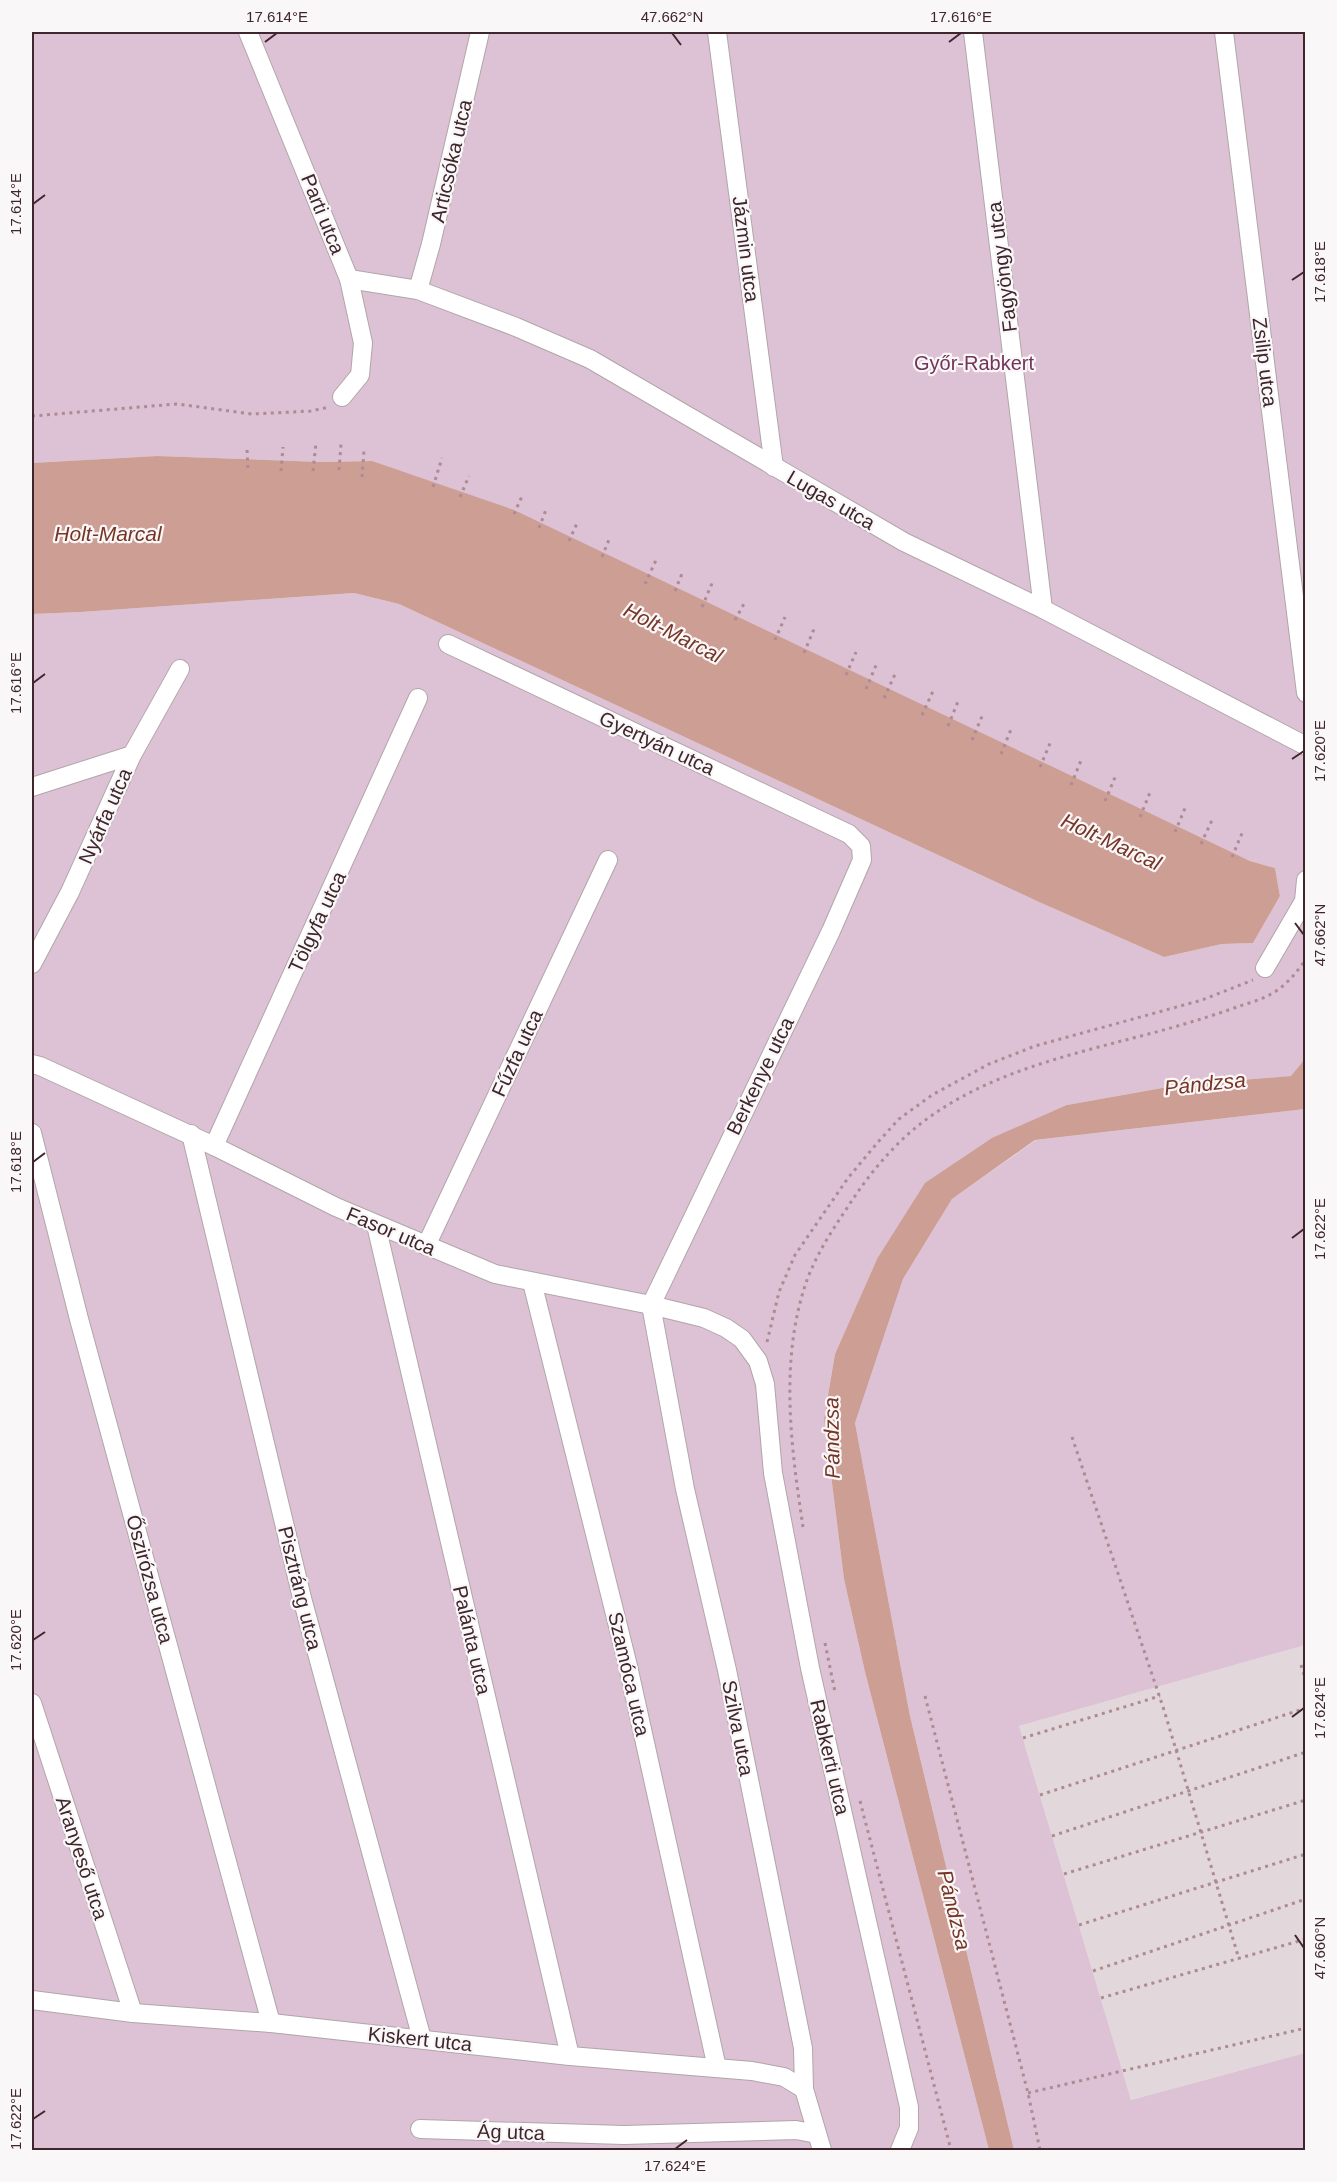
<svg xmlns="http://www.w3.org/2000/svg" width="1337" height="2182" font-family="Arial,sans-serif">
  <rect width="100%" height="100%" fill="#eee6e9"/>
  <!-- built -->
  <polygon fill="#e2d7db" points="1305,1645 1305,2053 1131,2100 1019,1726"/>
  <!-- green -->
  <g fill="#dcc2d4">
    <polygon points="32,32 1305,32 1305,1059 1292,1076 1179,1085 1067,1105 877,1259 835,1354 824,1419 844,1579 865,1672 989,2150 32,2150 32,614 81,612 354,593 399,604 1039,902 1164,957 1222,944 1253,943 1280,896 1275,868 1250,861 372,461 322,462 157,456 32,463"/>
    <polygon points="1305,1109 1305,1645 1019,1726 1131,2100 1305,2053 1305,2150 1014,2150 910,1716 855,1423 903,1279 952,1199 1036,1140"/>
  </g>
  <!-- water -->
  <g fill="#cd9e94">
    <polygon points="157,456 322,462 372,461 514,510 1250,861 1275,868 1280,896 1253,943 1222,944 1164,957 1039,902 399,604 354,593 81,612 32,614 32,463"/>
    <polygon points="1305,1059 1305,1109 1035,1140 952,1199 903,1279 855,1423 910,1716 1014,2150 989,2150 865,1672 844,1579 824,1419 835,1354 877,1259 925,1183 992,1138 1067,1105 1179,1085 1291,1076"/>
  </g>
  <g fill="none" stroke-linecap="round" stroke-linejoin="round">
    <defs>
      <g id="minor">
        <polyline points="248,32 349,279 363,343 360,375 342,397"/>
        <polyline points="717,32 774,467"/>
        <polyline points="973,32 1043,609"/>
        <polyline points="1224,32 1306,693"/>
        <polyline points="349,279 418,290 516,327 590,359 904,542 1043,609 1306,746"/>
        <polyline points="418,290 431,244 480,32"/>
        <polyline points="448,644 849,834 861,846 862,860 831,931 651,1305 685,1489 727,1670 803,2048 804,2089 822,2150"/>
        <polyline points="32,787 132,755"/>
        <polyline points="32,964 70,892 132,755 180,669"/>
        <polyline points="1265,968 1304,901 1306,880"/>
        <polyline points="32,1064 40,1066 214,1146 336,1207 495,1274 651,1305 704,1318 726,1328 742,1339 758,1361 765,1384 773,1473 810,1668 909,2107 909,2128 900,2150"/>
        <polyline points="32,1133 79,1319 271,2023"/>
        <polyline points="191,1134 302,1598 422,2039"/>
        <polyline points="214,1146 418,698"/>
        <polyline points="376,1225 570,2056"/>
        <polyline points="426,1246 608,860"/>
        <polyline points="532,1282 628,1666 717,2068"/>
        <polyline points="32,1703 133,2013"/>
        <polyline points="32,2000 133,2013 271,2023 570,2056 752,2071 784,2077 804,2089"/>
        <polyline points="420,2129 624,2135 796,2130 817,2134"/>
      </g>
    </defs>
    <!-- minor casing -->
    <use href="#minor" stroke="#b2a5a9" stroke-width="20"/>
    <!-- path -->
    <g stroke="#ae8a94" stroke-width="3" stroke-dasharray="3 4.5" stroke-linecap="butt">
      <polyline points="32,416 177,404 252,414 311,411 329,407"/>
      <polyline points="247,450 248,471"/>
      <polyline points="339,470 341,444"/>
      <polyline points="281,471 283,447"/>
      <polyline points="313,471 316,443"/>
      <polyline points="362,477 364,451"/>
      <polyline points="433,487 442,458"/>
      <polyline points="460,497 469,476"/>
      <polyline points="514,514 523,494"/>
      <polyline points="539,528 547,507"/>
      <polyline points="569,541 578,521"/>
      <polyline points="602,557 610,537"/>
      <polyline points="645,584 657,558"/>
      <polyline points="675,591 683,571"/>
      <polyline points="702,607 713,581"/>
      <polyline points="735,620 745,602"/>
      <polyline points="775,640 785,617"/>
      <polyline points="804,653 814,629"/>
      <polyline points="846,675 856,652"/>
      <polyline points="866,689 877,663"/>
      <polyline points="884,698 896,672"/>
      <polyline points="922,715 934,689"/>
      <polyline points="948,726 959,699"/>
      <polyline points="972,740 983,714"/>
      <polyline points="1001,754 1012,727"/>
      <polyline points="1040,767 1051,741"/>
      <polyline points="1071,785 1082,758"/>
      <polyline points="1105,801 1116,775"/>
      <polyline points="1140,817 1151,790"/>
      <polyline points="1175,832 1186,806"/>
      <polyline points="1201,844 1213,818"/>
      <polyline points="1232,857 1243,831"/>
      <polyline points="767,1342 779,1292 795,1255 848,1178 878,1142 899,1119 932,1095 989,1064 1035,1046 1202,1000 1253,980"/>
      <polyline points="1072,1437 1164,1710 1239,1959"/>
      <path d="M803 1527C791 1447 779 1359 807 1280 817 1253 833 1229 849 1205 871 1171 898 1139 931 1116 990 1074 1064 1056 1133 1038 1169 1029 1203 1019 1237 1007 1248 1003 1261 1000 1271 994 1285 987 1297 972 1306 959"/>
      <polyline points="825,1643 835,1692"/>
      <polyline points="1301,1665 1306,1681"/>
      <polyline points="925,1696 1028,2093 1040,2150"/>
      <polyline points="1023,1738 1160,1696"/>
      <polyline points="1040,1795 1306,1708"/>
      <polyline points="860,1801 951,2150"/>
      <polyline points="1052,1836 1306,1752"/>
      <polyline points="1064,1874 1306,1800"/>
      <polyline points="1079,1925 1306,1854"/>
      <polyline points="1093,1971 1306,1899"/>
      <polyline points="1101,1998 1306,1939"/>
      <polyline points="1028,2093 1306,2028"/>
    </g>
    <!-- minor -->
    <use href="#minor" stroke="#fff" stroke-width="18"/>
  </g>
  <!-- ticks -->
  <path fill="none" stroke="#3f262c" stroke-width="2" d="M672 33 681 45M265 42 277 33M949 42 961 33M33 204 45 195M1292 280 1304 272M33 683 45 674M1292 759 1304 751M1295 923 1304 935M33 1162 45 1153M1292 1238 1304 1229M33 1640 45 1632M1292 1717 1304 1708M1295 1935 1304 1948M33 2119 45 2111M675 2149 687 2140"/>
  <g text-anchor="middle" stroke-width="4.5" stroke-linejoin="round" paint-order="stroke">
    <!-- street labels -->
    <g font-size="20" fill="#3f262c" stroke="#faf7f8">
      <text transform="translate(451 161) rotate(-77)" y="7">Articsóka utca</text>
      <text transform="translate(323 214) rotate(68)" y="7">Parti utca</text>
      <text transform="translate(746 249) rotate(83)" y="7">Jázmin utca</text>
      <text transform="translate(1002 267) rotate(-97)" y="7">Fagyöngy utca</text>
      <text transform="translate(1265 362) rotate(83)" y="7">Zsilip utca</text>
      <text transform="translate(831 500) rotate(30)" y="7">Lugas utca</text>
      <text transform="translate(657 743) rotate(25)" y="7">Gyertyán utca</text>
      <text transform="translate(105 816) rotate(-66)" y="7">Nyárfa utca</text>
      <text transform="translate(317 922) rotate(-65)" y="7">Tölgyfa utca</text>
      <text transform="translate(517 1053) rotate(-65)" y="7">Fűzfa utca</text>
      <text transform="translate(760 1076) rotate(-64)" y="7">Berkenye utca</text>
      <text transform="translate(391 1231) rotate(23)" y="7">Fasor utca</text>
      <text transform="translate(150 1579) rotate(75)" y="7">Őszirózsa utca</text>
      <text transform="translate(300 1588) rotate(76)" y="7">Pisztráng utca</text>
      <text transform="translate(472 1640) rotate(77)" y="7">Palánta utca</text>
      <text transform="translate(629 1674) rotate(77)" y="7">Szamóca utca</text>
      <text transform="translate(738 1728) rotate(79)" y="7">Szilva utca</text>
      <text transform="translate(830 1757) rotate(77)" y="7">Rabkerti utca</text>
      <text transform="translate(82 1858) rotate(72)" y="7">Aranyeső utca</text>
      <text transform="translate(420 2039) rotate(6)" y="7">Kiskert utca</text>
      <text transform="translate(511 2132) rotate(2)" y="7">Ág utca</text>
    </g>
    <!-- park labels -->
    <g font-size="20" fill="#723458" stroke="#faf7f8">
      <text x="974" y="370">Győr-Rabkert</text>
    </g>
    <!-- water labels -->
    <g font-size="21" font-style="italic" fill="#763525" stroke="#faf7f8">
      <text x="108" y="541">Holt-Marcal</text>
      <text transform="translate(673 633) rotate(27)" y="7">Holt-Marcal</text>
      <text transform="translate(1111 842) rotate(25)" y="7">Holt-Marcal</text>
      <text transform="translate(1205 1084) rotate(-6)" y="7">Pándzsa</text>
      <text transform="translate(832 1438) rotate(-91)" y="7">Pándzsa</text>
      <text transform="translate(954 1910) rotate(76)" y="7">Pándzsa</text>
    </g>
  </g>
  <!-- border -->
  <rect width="1337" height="2182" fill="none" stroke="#faf7f8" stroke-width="66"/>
  <rect x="33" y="33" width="1271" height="2116" fill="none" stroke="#3f262c" stroke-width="2"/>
  <g font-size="15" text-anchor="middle" fill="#3f262c">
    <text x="277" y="22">17.614°E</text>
    <text x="672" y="22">47.662°N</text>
    <text x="961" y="22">17.616°E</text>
    <text transform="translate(16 204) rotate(-90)" y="5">17.614°E</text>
    <text transform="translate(1320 272) rotate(-90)" y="5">17.618°E</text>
    <text transform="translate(16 683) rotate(-90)" y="5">17.616°E</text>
    <text transform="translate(1320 751) rotate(-90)" y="5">17.620°E</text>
    <text transform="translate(1320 935) rotate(-90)" y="5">47.662°N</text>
    <text transform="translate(16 1162) rotate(-90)" y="5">17.618°E</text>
    <text transform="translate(1320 1229) rotate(-90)" y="5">17.622°E</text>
    <text transform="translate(16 1640) rotate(-90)" y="5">17.620°E</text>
    <text transform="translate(1320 1708) rotate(-90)" y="5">17.624°E</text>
    <text transform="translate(1320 1948) rotate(-90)" y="5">47.660°N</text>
    <text transform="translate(16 2119) rotate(-90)" y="5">17.622°E</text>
    <text x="675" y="2171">17.624°E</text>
  </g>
</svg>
